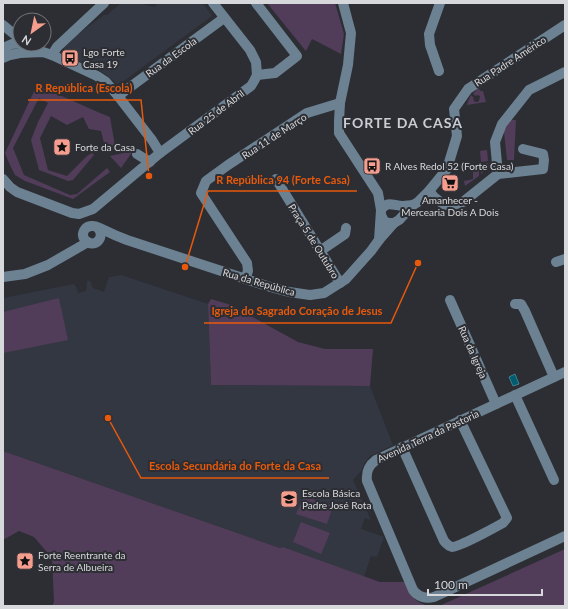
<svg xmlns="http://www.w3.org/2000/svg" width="568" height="609" font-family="Lato,sans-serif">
  <rect width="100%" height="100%" fill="#2c2e33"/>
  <!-- built -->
  <g fill="#333742">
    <polygon points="121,3 139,3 154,7 158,3 203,3 212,16 121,83 117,84 115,82 102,72 67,55 65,53 64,48 66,45 80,31 81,32 104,15 107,15"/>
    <polygon points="121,275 208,304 211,385 370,386 393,445 370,456 364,464 362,470 353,480 371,520 365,518 361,529 384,537 377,557 371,556 364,577 283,547 280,548 3,451 3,298 74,284 77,289 78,293 86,291 87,281 90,281 93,288 104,292 109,277"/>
  </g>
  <!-- green -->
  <g fill="#513c59">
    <polygon points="267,3 335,3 344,34 341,54 312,39 306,51 305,50"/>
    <polygon points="37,85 100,113 110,117 115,146 105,147 101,131 89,129 83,117 67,125 51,116 40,138 48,170 67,176 87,156 92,153 94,155 73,180 68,181 39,170 31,140 38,122 48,103 39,98 13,148 24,175 70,195 77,194 107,168 110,172 73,199 25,181 15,175 9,163 5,153"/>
    <polygon points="478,88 481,91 483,91 486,102 467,105 469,99 471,95 474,98 473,99 475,102 477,102 479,101 480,96 477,95 476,96 473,94"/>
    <polygon points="508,120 516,120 514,160 507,160 504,132"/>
    <polygon points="487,150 488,161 481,162 480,151"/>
    <polygon points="133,151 121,168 110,156"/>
    <polygon points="488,163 489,167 481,174 481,164"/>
    <polygon points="479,169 479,176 465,186 464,181 473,179 473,170"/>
    <polygon points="59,298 68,340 3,353 3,312"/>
    <polygon points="211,299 231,305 298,342 325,349 373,349 370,386 211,385 208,304"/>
    <path d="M3 451 280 548 283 547 380 582H405C411 595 414 603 430 606H52L54 602 52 558 34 537 19 531 3 540Z"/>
    <polygon points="304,496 333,506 327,524 296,514"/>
    <polygon points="301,522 330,533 321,554 293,542"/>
    <polygon points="565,549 565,606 439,606"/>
  </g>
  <!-- water -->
  <polygon fill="#005c6e" stroke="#40818f" points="515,374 519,384 513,386 509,377"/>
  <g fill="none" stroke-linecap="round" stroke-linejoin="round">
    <!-- minor -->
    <g stroke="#6c8191" stroke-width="10">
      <polyline points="256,3 297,56 275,73 257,75"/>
      <polyline points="343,3 351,33 348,65 340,103 339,121 339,133 378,193 381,210"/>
      <polyline points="3,25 20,39"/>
      <polyline points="3,48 12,44 20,43"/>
      <polyline points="52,55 57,47 104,3"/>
      <polyline points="3,58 10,55 20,53 43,52 52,55 97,76 106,82 118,96 152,140 160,153"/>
      <polyline points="439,71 430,45 429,34 440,3"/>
      <polyline points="118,96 224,18"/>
      <polyline points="137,154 150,162"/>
      <polyline points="498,174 543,169 544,160 543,154 523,149"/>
      <polyline points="3,179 10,187 17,192 72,213 79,214 93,209 160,153 251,86 254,81 257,75 256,62 250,50 213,3"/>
      <polyline points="276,179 340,283"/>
      <polyline points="429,191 434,197 443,204 450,206 463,202 498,174 495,142 502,124 529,90 565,72"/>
      <polyline points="381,215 384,221 388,223 394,223 399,220 413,205 418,202 429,191 447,169 457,136 454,109 468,89 565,25"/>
      <path d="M97 227C107 237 94 250 85 240 80 234 85 225 93 226 97 226 101 229 104 230 112 234 119 237 127 240 174 255 220 271 267 286L289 292 310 295 324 293 346 279 371 251 379 240 394 223"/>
      <path d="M379 240 381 210C388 200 393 206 403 206 406 206 410 205 413 205"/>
      <polyline points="320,251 345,234 346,228"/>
      <polyline points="556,262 565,259"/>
      <polyline points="3,277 25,274 48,265 88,242"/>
      <polyline points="245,279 248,271 247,263 201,193 206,181 228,165 307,113 340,103"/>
      <polyline points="450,300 496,404"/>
      <polyline points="515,304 521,304 525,311 554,377"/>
      <path d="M565 372 376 460C368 466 366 472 367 481L413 590C418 597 426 599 434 597L565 536"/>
      <polyline points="515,395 554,480"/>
      <path d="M402 447 444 541C447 544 448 546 452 547 459 547 494 528 503 523L507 518 460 420"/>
    </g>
  </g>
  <!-- icons -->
  <defs>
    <symbol id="bus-square" viewBox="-11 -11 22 22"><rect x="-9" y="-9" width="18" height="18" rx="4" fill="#f59d8e" stroke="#2c2e33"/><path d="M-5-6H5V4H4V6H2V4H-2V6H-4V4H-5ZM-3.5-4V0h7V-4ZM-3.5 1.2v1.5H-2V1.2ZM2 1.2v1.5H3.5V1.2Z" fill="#111"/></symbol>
    <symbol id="sight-square" viewBox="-11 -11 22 22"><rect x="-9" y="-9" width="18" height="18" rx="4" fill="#f59d8e" stroke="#2c2e33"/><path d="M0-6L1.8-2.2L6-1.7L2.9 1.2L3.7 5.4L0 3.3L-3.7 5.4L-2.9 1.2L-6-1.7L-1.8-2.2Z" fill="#111"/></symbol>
    <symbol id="supermarket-square" viewBox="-11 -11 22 22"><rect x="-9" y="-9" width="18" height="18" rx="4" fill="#f59d8e" stroke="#2c2e33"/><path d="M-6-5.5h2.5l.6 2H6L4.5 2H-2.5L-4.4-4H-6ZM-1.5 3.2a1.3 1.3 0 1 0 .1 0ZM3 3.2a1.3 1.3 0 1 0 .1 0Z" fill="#111"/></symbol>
    <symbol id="school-square" viewBox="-11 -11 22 22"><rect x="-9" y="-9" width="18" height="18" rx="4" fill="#f59d8e" stroke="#2c2e33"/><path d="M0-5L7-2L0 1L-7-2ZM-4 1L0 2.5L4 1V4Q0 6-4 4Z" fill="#111"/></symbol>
  </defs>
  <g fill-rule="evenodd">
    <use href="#bus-square" x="60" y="48" width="20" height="20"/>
    <use href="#sight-square" x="52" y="137" width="20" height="20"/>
    <use href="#bus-square" x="362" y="156" width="20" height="20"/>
    <use href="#supermarket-square" x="440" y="173" width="20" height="20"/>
    <use href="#school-square" x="279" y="489" width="20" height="20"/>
    <use href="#sight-square" x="15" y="551" width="20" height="20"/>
  </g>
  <g text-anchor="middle" stroke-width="4" stroke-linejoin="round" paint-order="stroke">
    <!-- poi labels -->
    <g font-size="10" fill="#d7d8db" stroke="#2c2e33" text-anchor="start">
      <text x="83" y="56">Lgo Forte<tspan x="83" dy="12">Casa 19</tspan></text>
      <text x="75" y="151">Forte da Casa</text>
      <text x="385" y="170">R Alves Redol 52 (Forte Casa)</text>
      <text x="450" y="204" text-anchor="middle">Amanhecer -<tspan x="450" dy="12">Mercearia Dois A Dois</tspan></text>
      <text x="302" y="497">Escola Básica<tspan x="302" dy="12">Padre José Rota</tspan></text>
      <text x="38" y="559">Forte Reentrante da<tspan x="38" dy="12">Serra de Albueira</tspan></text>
    </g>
    <!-- street labels -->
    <g font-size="10" fill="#d7d8db" stroke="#2c2e33">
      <text transform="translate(171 57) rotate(-36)" y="4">Rua da Escola</text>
      <text transform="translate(510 61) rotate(-33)" y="4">Rua Padre Américo</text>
      <text transform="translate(216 112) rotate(-37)" y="4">Rua 25 de Abril</text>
      <text transform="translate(274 136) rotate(-33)" y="4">Rua 11 de Março</text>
      <text transform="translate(314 241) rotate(58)" y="4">Praça 5 de Outubro</text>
      <text transform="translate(259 282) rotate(16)" y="4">Rua da República</text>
      <text transform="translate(473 352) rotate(66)" y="4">Rua da Igreja</text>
      <text transform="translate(428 436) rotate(-25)" y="4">Avenida Terra da Pastoria</text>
    </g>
    <!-- district labels -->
    <g font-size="14" font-weight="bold" letter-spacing="1" fill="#cacdd4" stroke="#2c2e33">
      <text x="403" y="128">FORTE DA CASA</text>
    </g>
  </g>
  <!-- callouts -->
  <path fill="none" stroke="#e8590c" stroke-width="1.5" d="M149 176L141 100H28M185 267L208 191H357M418 263L391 323H204M108 418L141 478H329"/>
  <g fill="#e8590c" stroke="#2c2e33" stroke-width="1.5">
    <circle cx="149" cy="176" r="4"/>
    <circle cx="185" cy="267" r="4"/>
    <circle cx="418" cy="263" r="4"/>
    <circle cx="108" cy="418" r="4"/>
  </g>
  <g font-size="11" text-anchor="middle" font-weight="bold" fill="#e8590c" stroke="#2c2e33" stroke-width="4" stroke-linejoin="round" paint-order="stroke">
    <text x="84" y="92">R República (Escola)</text>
    <text x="283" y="184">R República 94 (Forte Casa)</text>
    <text x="297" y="315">Igreja do Sagrado Coração de Jesus</text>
    <text x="235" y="470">Escola Secundária do Forte da Casa</text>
  </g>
  <!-- border -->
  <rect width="568" height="609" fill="none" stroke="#d7d8db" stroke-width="8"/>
  <!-- north arrow -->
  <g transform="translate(32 32) rotate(213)"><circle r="19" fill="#2c2e33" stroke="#707276"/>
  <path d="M0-3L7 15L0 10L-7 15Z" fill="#f59d8e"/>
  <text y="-6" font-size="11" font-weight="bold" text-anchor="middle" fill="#d7d8db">N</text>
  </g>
  <!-- scale -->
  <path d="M428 589v6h114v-6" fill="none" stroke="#d7d8db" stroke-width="2"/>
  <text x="434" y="589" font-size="12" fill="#d7d8db" stroke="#2c2e33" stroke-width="3" paint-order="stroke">100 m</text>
</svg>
